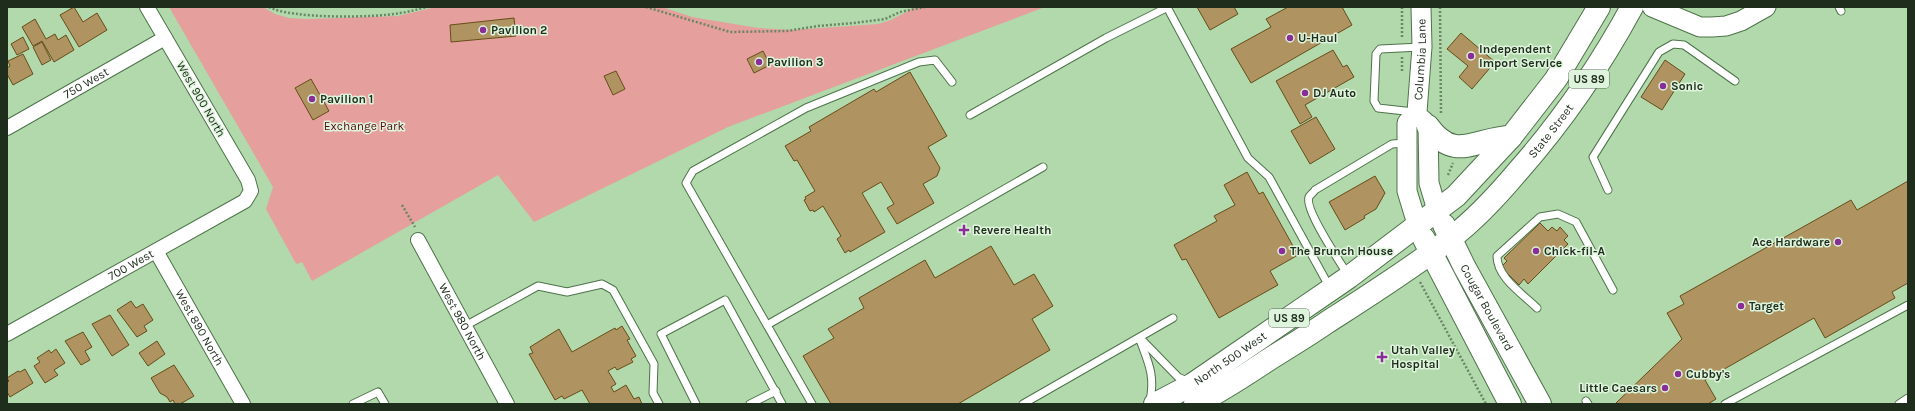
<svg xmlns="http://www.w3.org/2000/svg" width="1915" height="411" font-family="Karla,sans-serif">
  <rect width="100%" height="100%" fill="#b1d9ac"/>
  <!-- green -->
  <polygon fill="#e59f9c" points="169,7 263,7 275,14 289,18 307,19 398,16 436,7 662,7 692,17 758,28 792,30 878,24 891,20 916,7 1045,7 728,127 534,222 498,175 312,281 302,262 297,264 295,262 266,209 273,187"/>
  <!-- building -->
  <g fill="#af9361" stroke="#664d19">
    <polygon points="74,7 83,22 97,13 107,30 79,47 60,15"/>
    <polygon points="1197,7 1234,7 1238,14 1210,30"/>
    <polygon points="1288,7 1342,7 1352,25 1251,83 1231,49 1271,27 1266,19"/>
    <polygon points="514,18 516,36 451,42 450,25"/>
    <polygon points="35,19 46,39 55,34 58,40 66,35 74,50 54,62 42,41 33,46 22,27"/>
    <polygon points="1461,33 1495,62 1472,89 1459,77 1468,66 1447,49"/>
    <polygon points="23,37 29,49 17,55 11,44"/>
    <polygon points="42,42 51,60 42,65 33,47"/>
    <polygon points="1333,50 1343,67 1347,65 1354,77 1305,105 1312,117 1300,124 1276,81"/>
    <polygon points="763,51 770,65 754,73 747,59"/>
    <polygon points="23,54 33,74 13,85 7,74 7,68 10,66 8,61"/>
    <polygon points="1665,60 1685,74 1662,110 1641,97"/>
    <polygon points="616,71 625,89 613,95 604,76"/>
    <polygon points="910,72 947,136 928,147 940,168 937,176 923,184 934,203 897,224 887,208 894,204 881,182 862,193 885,232 850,252 849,250 845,253 837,239 841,236 823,206 814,212 813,210 810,211 804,200 806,199 805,197 815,191 797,160 794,161 785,146 811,131 809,127 874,89 876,92"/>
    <polygon points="311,79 329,111 313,120 295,88"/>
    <polygon points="1316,117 1335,149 1310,164 1291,131"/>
    <polygon points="1247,172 1259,194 1263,192 1298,255 1270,271 1278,285 1219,318 1186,259 1182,260 1174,245 1217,221 1214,216 1235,205 1224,185"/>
    <polygon points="1375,176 1385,193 1376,209 1364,216 1365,218 1345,230 1329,202"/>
    <polygon points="1908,181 1908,283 1892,292 1895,298 1825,338 1814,318 1705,380 1716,399 1708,404 1615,404 1682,339 1667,313 1684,304 1680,296 1851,200 1857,210"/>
    <polygon points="1540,223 1548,231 1552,227 1557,231 1560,227 1568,236 1564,240 1568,244 1528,284 1524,279 1519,285 1501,267 1507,261 1504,258"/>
    <polygon points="991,246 1014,285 1034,274 1053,306 1032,319 1050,350 958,404 831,404 803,356 834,338 828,329 864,308 859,298 925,260 935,278"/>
    <polygon points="131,301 136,308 143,304 153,320 144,326 147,331 137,337 117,310"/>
    <polygon points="110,315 129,345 112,356 92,324"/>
    <polygon points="622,326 630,339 627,340 636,356 631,359 633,362 617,370 615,367 608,371 616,384 611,387 614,392 626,385 634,399 639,397 642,404 590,404 582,390 564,399 562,396 555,400 529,354 533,353 530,347 559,329 572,352 615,328 616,330"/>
    <polygon points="83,332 92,347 85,351 90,360 81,365 65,341"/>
    <polygon points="157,341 165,354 148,366 139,353"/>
    <polygon points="56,349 65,363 54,370 58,375 45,383 34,366 40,362 37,358 49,350 51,353"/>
    <polygon points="174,365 194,396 180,404 175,404 173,400 170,402 167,397 160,393 151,378"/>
    <polygon points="25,369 33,383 10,397 7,392 7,383 9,381 7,378 18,371 20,372"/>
  </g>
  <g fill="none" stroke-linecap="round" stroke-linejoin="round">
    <defs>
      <g id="lane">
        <polyline points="1167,7 1248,158 1269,177 1330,288"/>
        <polyline points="1839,7 1841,11"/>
        <polyline points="1414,112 1378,108 1374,101 1376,54 1380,49 1421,47"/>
        <polyline points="970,115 1106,38 1168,7"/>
        <polyline points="1608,190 1593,157 1659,52 1673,44 1684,45 1735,81"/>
        <path d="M1348 275C1340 262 1304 209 1309 197 1310 195 1314 192 1315 190L1392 144 1406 143"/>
        <path d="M1537 308C1523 294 1497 278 1497 256L1540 217 1558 214 1576 222 1613 290"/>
        <polyline points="767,325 1043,167"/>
        <polyline points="465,326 538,286 567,292 602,284 613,290 654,364 653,393 659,404"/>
        <polyline points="1140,338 1178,377 1189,382"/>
        <path d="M1140 340C1149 364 1155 376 1150 401"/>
        <polyline points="1586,401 1588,404"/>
        <polyline points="353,404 378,392 385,404"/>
        <polyline points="696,404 661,334 725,300 782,404"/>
        <polyline points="750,404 776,391"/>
        <polyline points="812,404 686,183 693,171 806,108 919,62 935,60 952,82"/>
        <polyline points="1023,404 1173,318"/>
        <polyline points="1725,404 1908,305"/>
        <polyline points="1899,404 1908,398"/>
      </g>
      <g id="street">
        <path id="s1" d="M7 128 165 38"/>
        <path id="s2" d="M418 240 507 404"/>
        <path id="s3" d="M156 251 243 404"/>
        <path id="s4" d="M7 334 245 201 251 191 248 180 147 7"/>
      </g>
      <g id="secondary">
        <polyline points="1652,7 1700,27 1712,27 1726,26 1741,21 1766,7"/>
        <polyline points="1423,120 1428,126 1429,183 1437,210"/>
        <path id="s5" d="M1417 224 1407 191V123L1417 112 1422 47 1421 7"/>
      </g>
      <g id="primary">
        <path d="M1428 126C1455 164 1477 137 1511 137"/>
        <path id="s6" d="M1444 225 1464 266 1540 404"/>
        <polyline points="1424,239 1510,404"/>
        <path id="s7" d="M1155 404 1193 384 1349 277 1456 196 1511 137 1556 79 1599 7"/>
        <path id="s8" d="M1195 404C1220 392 1242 377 1265 362 1285 349 1306 337 1326 323 1368 296 1411 269 1451 238 1476 219 1498 195 1519 170 1563 120 1600 66 1632 7"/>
      </g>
    </defs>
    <!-- lane casing -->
    <use href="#lane" stroke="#4e734a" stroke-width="9"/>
    <!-- street casing -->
    <use href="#street" stroke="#4e734a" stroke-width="16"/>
    <!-- secondary casing -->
    <use href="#secondary" stroke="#4e734a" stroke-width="21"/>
    <!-- primary casing -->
    <use href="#primary" stroke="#4e734a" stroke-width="24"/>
    <!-- path -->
    <g stroke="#6a8667" stroke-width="2.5" stroke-dasharray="2 2" stroke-linecap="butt">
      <path d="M269 7C290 19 375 18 400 13 409 12 418 9 427 7"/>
      <polyline points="646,7 730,32 787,31 818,26 854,23 885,19 900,12 925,7"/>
      <polyline points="1402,7 1402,38"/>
      <polyline points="1440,7 1441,114"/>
      <polyline points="1402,57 1402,72"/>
      <polyline points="1448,175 1453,163"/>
      <polyline points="402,205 415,227"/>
      <polyline points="1420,282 1486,404"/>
    </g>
    <!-- lane -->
    <use href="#lane" stroke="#fff" stroke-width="7"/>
    <!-- street -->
    <use href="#street" stroke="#fff" stroke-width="14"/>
    <!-- secondary -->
    <use href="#secondary" stroke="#fff" stroke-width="19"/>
    <!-- primary -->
    <use href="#primary" stroke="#fff" stroke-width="22"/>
  </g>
  <!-- markers -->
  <g fill="#892d98" stroke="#dff4dc" stroke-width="1.5">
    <circle cx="483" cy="30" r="4"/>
    <circle cx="1290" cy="38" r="4"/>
    <circle cx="1471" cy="56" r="4"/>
    <circle cx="759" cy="62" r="4"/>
    <circle cx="1663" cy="86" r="4"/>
    <circle cx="1305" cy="93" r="4"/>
    <circle cx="312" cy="99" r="4"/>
    <path d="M962 224h4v4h4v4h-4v4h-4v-4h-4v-4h4z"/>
    <circle cx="1838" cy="242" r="4"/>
    <circle cx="1282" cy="251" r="4"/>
    <circle cx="1536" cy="251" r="4"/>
    <circle cx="1741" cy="306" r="4"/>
    <path d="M1380 351h4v4h4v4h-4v4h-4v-4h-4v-4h4z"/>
    <circle cx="1678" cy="374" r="4"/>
    <circle cx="1665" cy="388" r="4"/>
  </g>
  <g text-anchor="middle" stroke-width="3" stroke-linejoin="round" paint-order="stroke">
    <!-- shield labels -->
    <g fill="#dff4dc" stroke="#586956" stroke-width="1">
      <rect x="1569" y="70" width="40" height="18" rx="3"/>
      <rect x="1269" y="309" width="40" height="18" rx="3"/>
    </g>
    <g font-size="11" font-weight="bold" fill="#1e2d1c">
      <text x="1589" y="83">US 89</text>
      <text x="1289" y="322">US 89</text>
    </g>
    <!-- poi labels -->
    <g font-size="12" font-weight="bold" fill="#1e2d1c" stroke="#dff4dc" text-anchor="start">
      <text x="491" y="34">Pavilion 2</text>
      <text x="1298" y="42">U-Haul</text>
      <text x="1479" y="53">Independent<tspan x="1479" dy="14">Import Service</tspan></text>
      <text x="767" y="66">Pavilion 3</text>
      <text x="1671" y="90">Sonic</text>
      <text x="1313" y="97">DJ Auto</text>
      <text x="320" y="103">Pavilion 1</text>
      <text x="973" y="234">Revere Health</text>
      <text x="1830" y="246" text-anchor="end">Ace Hardware</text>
      <text x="1290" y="255">The Brunch House</text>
      <text x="1544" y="255">Chick-fil-A</text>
      <text x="1749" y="310">Target</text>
      <text x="1391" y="354">Utah Valley<tspan x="1391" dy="14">Hospital</tspan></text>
      <text x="1686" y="378">Cubby's</text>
      <text x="1657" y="392" text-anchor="end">Little Caesars</text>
    </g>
    <!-- street labels -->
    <g font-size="12" fill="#1e2d1c" stroke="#dff4dc">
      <text dy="4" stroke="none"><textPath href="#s5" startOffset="170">Columbia Lane</textPath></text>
      <text dy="4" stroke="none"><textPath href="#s1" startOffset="91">750 West</textPath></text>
      <text transform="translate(201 99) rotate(60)" y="4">West 900 North</text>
      <text dy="4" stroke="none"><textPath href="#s8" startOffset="452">State Street</textPath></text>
      <text dy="4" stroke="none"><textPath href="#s4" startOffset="142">700 West</textPath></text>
      <text dy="4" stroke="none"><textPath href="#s6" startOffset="93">Cougar Boulevard</textPath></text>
      <text dy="4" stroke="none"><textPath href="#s2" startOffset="93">West 980 North</textPath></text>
      <text dy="4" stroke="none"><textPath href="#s3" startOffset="88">West 890 North</textPath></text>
      <text dy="4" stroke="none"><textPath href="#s7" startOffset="88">North 500 West</textPath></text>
    </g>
    <!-- park labels -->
    <g font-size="12" fill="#560912" stroke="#dff4dc">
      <text x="364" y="130">Exchange Park</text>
    </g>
  </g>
  <!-- border -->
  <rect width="1915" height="411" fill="none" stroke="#1e2d1c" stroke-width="16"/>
</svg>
